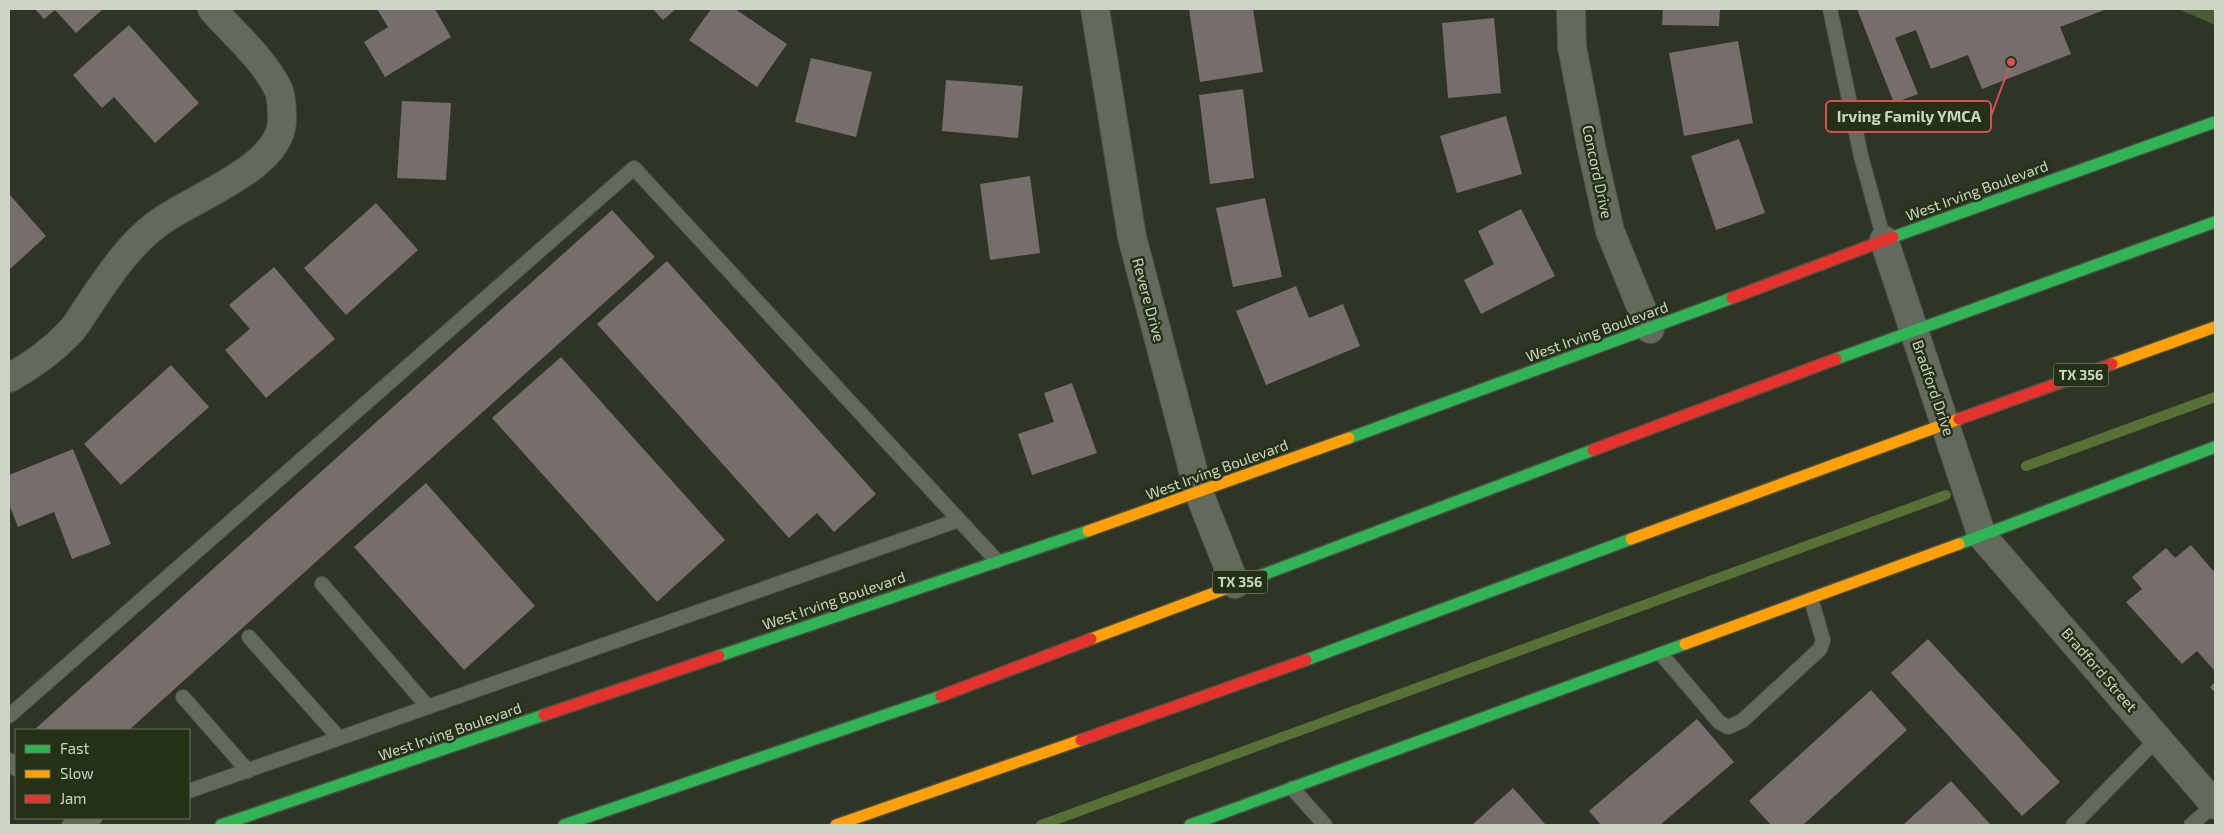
<svg xmlns="http://www.w3.org/2000/svg" width="2224" height="834" font-family="'Exo 2',sans-serif">
  <rect width="100%" height="100%" fill="#2e3527"/>
  <!-- pitch -->
  <polygon fill="#4b5d35" points="2178,9 2215,9 2215,25"/>
  <g fill="none" stroke-linecap="round" stroke-linejoin="round">
    <!-- stream -->
    <g stroke="#577036" stroke-width="10">
      <polyline points="2026,466 2215,397"/>
      <polyline points="1041,825 1946,495"/>
    </g>
  </g>
  <!-- building -->
  <g fill="#786d6d">
    <polygon points="35,9 103,9 76,33 55,10 44,19"/>
    <polygon points="377,9 435,9 451,37 385,77 364,42 388,27"/>
    <polygon points="653,9 676,9 663,20"/>
    <polygon points="711,9 735,9 787,44 757,87 689,40"/>
    <polygon points="1189,9 1253,9 1263,72 1200,82"/>
    <polygon points="1663,9 1720,9 1719,26 1662,25"/>
    <polygon points="1857,9 2107,9 2060,27 2071,54 1982,89 1968,55 1931,69 1916,30 1895,38 1918,94 1894,103"/>
    <polygon points="1494,18 1501,93 1448,98 1442,23"/>
    <polygon points="129,25 199,103 155,143 114,97 102,108 73,75"/>
    <polygon points="1738,41 1753,123 1684,136 1669,53"/>
    <polygon points="811,58 872,72 856,137 795,122"/>
    <polygon points="946,80 1023,86 1018,138 942,131"/>
    <polygon points="1243,89 1254,178 1210,184 1199,95"/>
    <polygon points="402,101 451,103 446,180 397,178"/>
    <polygon points="1506,116 1522,174 1457,193 1440,136"/>
    <polygon points="1739,139 1765,213 1716,230 1691,156"/>
    <polygon points="1030,176 1040,253 990,260 980,184"/>
    <polygon points="9,194 46,236 9,270"/>
    <polygon points="1265,198 1282,277 1233,287 1216,208"/>
    <polygon points="376,203 418,250 346,315 304,268"/>
    <polygon points="1521,209 1555,276 1481,314 1464,280 1494,264 1478,231"/>
    <polygon points="612,210 655,257 129,730 34,730"/>
    <polygon points="667,261 876,494 834,532 817,513 789,538 597,324"/>
    <polygon points="274,267 335,339 266,398 225,350 250,329 229,305"/>
    <polygon points="1296,286 1309,318 1343,304 1360,346 1266,385 1236,311"/>
    <polygon points="561,357 725,540 657,602 492,418"/>
    <polygon points="171,365 209,407 121,485 84,444"/>
    <polygon points="1072,383 1097,453 1032,475 1018,434 1054,422 1044,393"/>
    <polygon points="73,449 111,544 72,559 54,512 18,527 9,504 9,475"/>
    <polygon points="426,483 535,606 464,670 354,547"/>
    <polygon points="2191,545 2215,573 2215,671 2197,651 2182,664 2126,602 2142,589 2132,577 2166,548 2175,558"/>
    <polygon points="1928,639 2060,782 2022,816 1891,673"/>
    <polygon points="2215,682 2215,693 2210,687"/>
    <polygon points="1871,690 1907,730 1803,825 1771,825 1749,801"/>
    <polygon points="1697,719 1734,762 1660,825 1601,825 1589,811"/>
    <polygon points="1951,781 1990,824 1903,825"/>
    <polygon points="1513,788 1546,825 1472,825"/>
  </g>
  <g fill="none" stroke-linecap="round" stroke-linejoin="round">
    <defs>
      <g id="lane">
        <polyline points="1830,9 1861,156 1884,240"/>
        <polyline points="322,584 428,707"/>
        <polyline points="249,637 339,738"/>
        <polyline points="1661,654 1719,722 1728,727 1742,721 1820,649 1823,640 1811,599"/>
        <polyline points="183,697 248,771"/>
        <polyline points="9,716 634,168 997,561"/>
        <polyline points="9,760 16,769"/>
        <polyline points="1292,788 1325,825"/>
        <polyline points="189,791 959,520"/>
        <polyline points="69,825 95,818"/>
        <polyline points="2073,825 2158,738"/>
        <polyline points="2191,825 2215,804"/>
      </g>
      <g id="street">
        <polyline points="1095,9 1132,237 1199,493 1235,584"/>
        <polyline points="1571,9 1572,47 1591,146 1610,231 1650,329"/>
        <polyline points="1884,240 1982,536 2215,805"/>
        <path d="M9 378C31 366 51 352 69 333 78 324 84 312 91 302 110 274 129 245 157 224 191 198 279 169 282 122 282 113 282 99 279 91 265 60 234 34 212 9"/>
      </g>
      <g id="fast">
        <polyline points="1893,237 2215,122"/>
        <polyline points="1836,359 2215,222"/>
        <polyline points="1349,438 1732,298"/>
        <polyline points="1959,544 2215,447"/>
        <polyline points="1257,577 1593,450"/>
        <polyline points="719,656 1088,531"/>
        <polyline points="1306,660 1631,539"/>
        <polyline points="221,825 544,715"/>
        <polyline points="564,825 941,696"/>
        <polyline points="1190,825 1685,644"/>
      </g>
      <g id="slow">
        <polyline points="2112,364 2215,327"/>
        <polyline points="1088,531 1349,438"/>
        <polyline points="1631,539 1959,419"/>
        <polyline points="1091,639 1257,577"/>
        <polyline points="1685,644 1959,544"/>
        <polyline points="836,825 1081,740"/>
      </g>
      <g id="jam">
        <polyline points="1732,298 1893,237"/>
        <polyline points="1959,419 2112,364"/>
        <polyline points="1593,450 1836,359"/>
        <polyline points="941,696 1091,639"/>
        <polyline points="544,715 719,656"/>
        <polyline points="1081,740 1306,660"/>
      </g>
    </defs>
    <!-- lane casing -->
    <use href="#lane" stroke="#4b5144" stroke-width="16"/>
    <!-- street casing -->
    <use href="#street" stroke="#4b5144" stroke-width="30"/>
    <!-- fast casing -->
    <use href="#fast" stroke="#4b5144" stroke-width="14"/>
    <!-- slow casing -->
    <use href="#slow" stroke="#4b5144" stroke-width="14"/>
    <!-- jam casing -->
    <use href="#jam" stroke="#4b5144" stroke-width="14"/>
    <!-- lane -->
    <use href="#lane" stroke="#64695e" stroke-width="14"/>
    <!-- street -->
    <use href="#street" stroke="#64695e" stroke-width="28"/>
    <!-- fast -->
    <use href="#fast" stroke="#30b455" stroke-width="11"/>
    <!-- slow -->
    <use href="#slow" stroke="#ff9f0a" stroke-width="11"/>
    <!-- jam -->
    <use href="#jam" stroke="#e5322d" stroke-width="11"/>
  </g>
  <g text-anchor="middle" stroke-width="5" stroke-linejoin="round" paint-order="stroke">
    <!-- shield labels -->
    <g fill="#253117" stroke="#9ba491" stroke-width="1">
      <rect x="2053.5" y="363.5" width="55" height="23" rx="4"/>
      <rect x="1212.5" y="570.5" width="55" height="23" rx="4"/>
    </g>
    <g font-size="14" font-weight="bold" fill="#cdd5c5">
      <text x="2081" y="380">TX 356</text>
      <text x="1240" y="587">TX 356</text>
    </g>
    <!-- street labels -->
    <g font-size="15" fill="#cdd5c5" stroke="#253117">
      <text transform="translate(1597 172) rotate(78)" y="5">Concord Drive</text>
      <text transform="translate(1977 191) rotate(-20)" y="5">West Irving Boulevard</text>
      <text transform="translate(1148 300) rotate(75)" y="5">Revere Drive</text>
      <text transform="translate(1597 332) rotate(-20)" y="5">West Irving Boulevard</text>
      <text transform="translate(1933 388) rotate(71)" y="5">Bradford Drive</text>
      <text transform="translate(1217 470) rotate(-20)" y="5">West Irving Boulevard</text>
      <text transform="translate(834 601) rotate(-19)" y="5">West Irving Boulevard</text>
      <text transform="translate(2099 670) rotate(49)" y="5">Bradford Street</text>
      <text transform="translate(450 732) rotate(-19)" y="5">West Irving Boulevard</text>
    </g>
  </g>
  <!-- callouts -->
  <path fill="none" stroke="#d4534f" stroke-width="2" d="M2011 62L1991 116"/>
  <circle fill="#d4534f" stroke="#253117" stroke-width="2" cx="2011" cy="62" r="5"/>
  <rect fill="#253117" stroke="#d4534f" stroke-width="2" x="1826" y="101" width="165" height="31" rx="5"/>
  <g font-size="16" text-anchor="middle" font-weight="bold" fill="#cdd5c5">
    <text x="1909" y="122">Irving Family YMCA</text>
  </g>
  <!-- border -->
  <rect width="2224" height="834" fill="none" stroke="#cdd5c5" stroke-width="20"/>
  <!-- legend -->
  <rect x="15" y="729" width="175" height="90" fill="#253117" stroke="#68735d"/>
  <rect x="25" y="745" width="25" height="8" fill="#30b455" stroke="#68735d"/>
  <text x="60" y="754" font-size="15" fill="#cdd5c5">Fast</text>
  <rect x="25" y="770" width="25" height="8" fill="#ff9f0a" stroke="#68735d"/>
  <text x="60" y="779" font-size="15" fill="#cdd5c5">Slow</text>
  <rect x="25" y="795" width="25" height="8" fill="#e5322d" stroke="#68735d"/>
  <text x="60" y="804" font-size="15" fill="#cdd5c5">Jam</text>
</svg>
